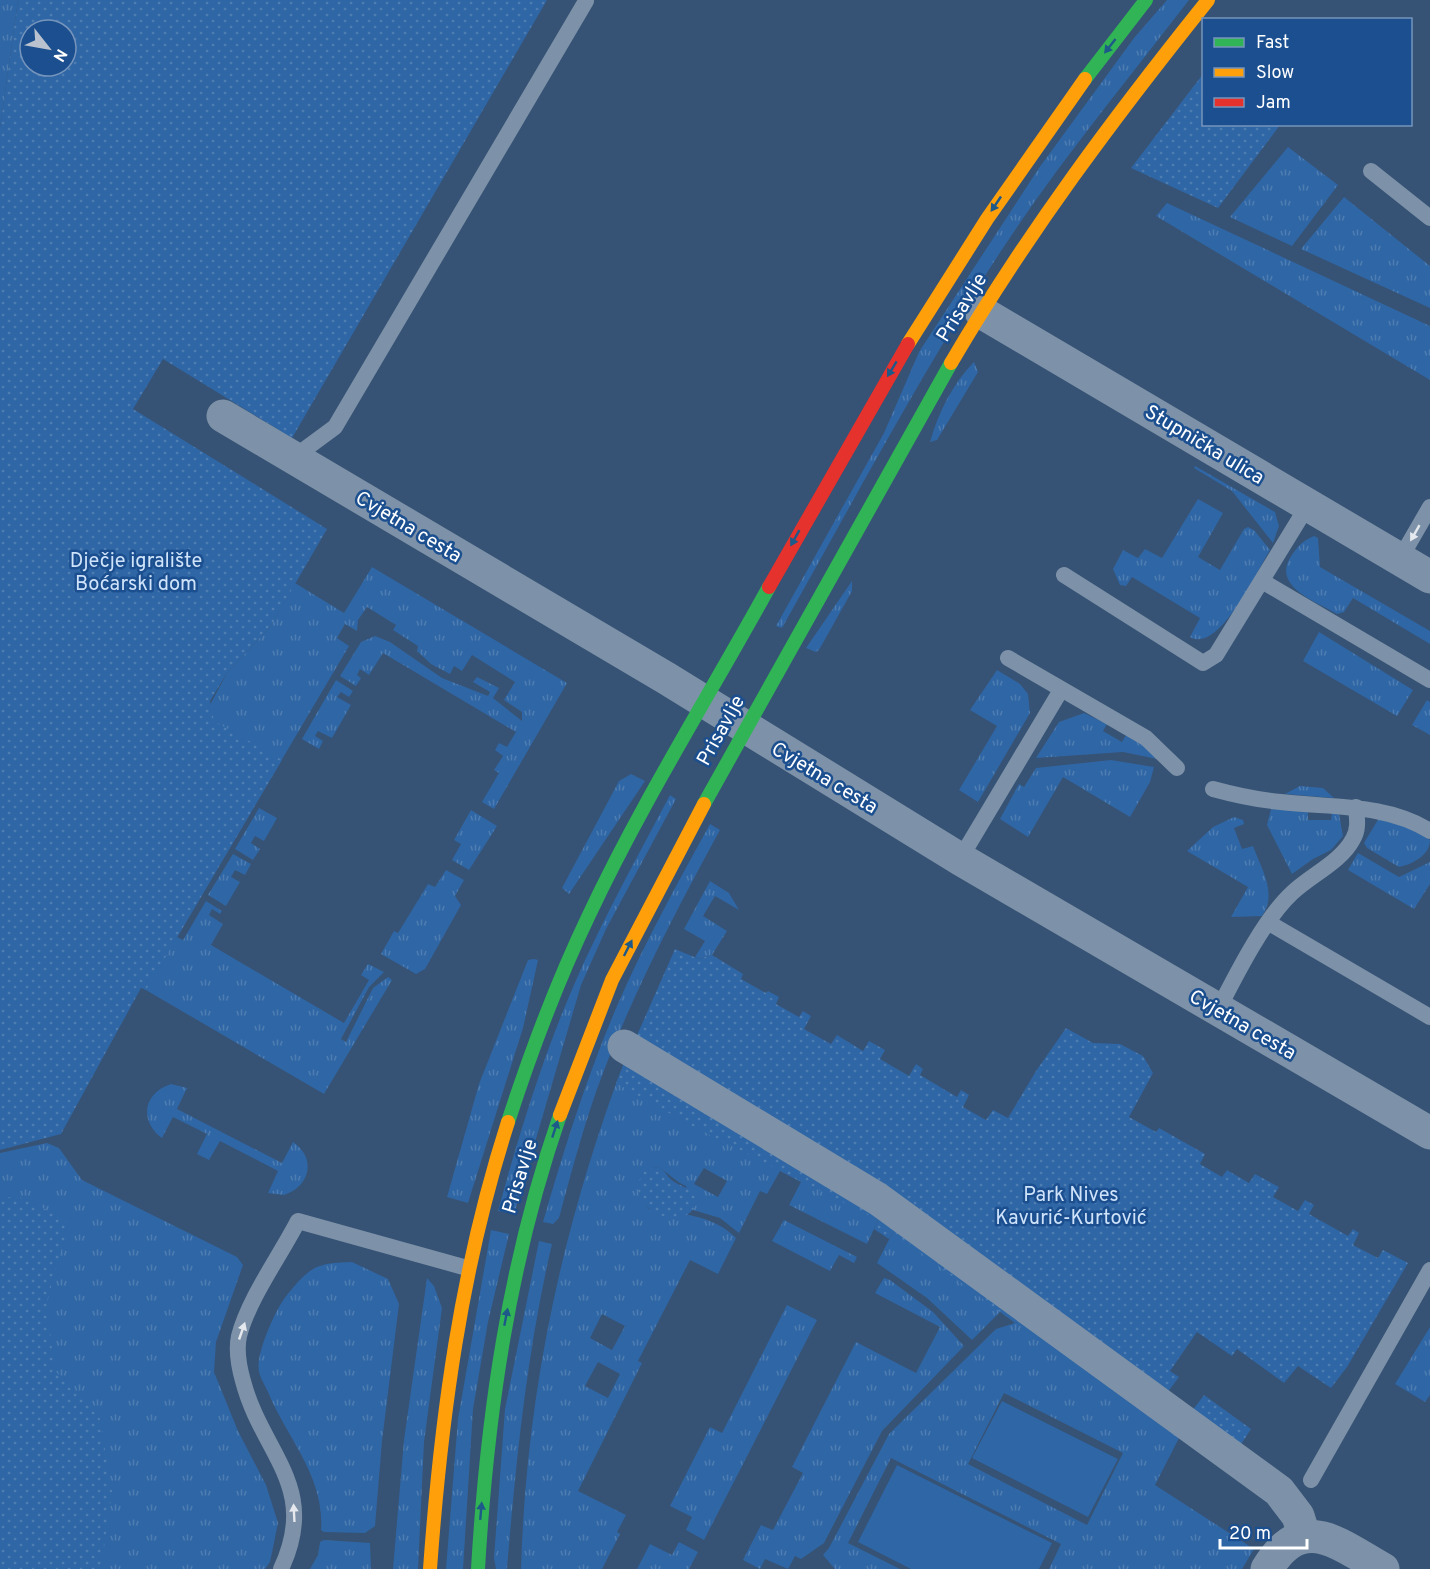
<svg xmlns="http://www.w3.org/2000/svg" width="1430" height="1569" font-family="Overpass,sans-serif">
  <defs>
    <pattern id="grass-tufts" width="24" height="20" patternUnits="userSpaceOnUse" patternTransform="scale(1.5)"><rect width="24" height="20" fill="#2f66a5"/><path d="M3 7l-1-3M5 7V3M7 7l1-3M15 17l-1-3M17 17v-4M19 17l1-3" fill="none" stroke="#4e7db2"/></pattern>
    <pattern id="park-dots" width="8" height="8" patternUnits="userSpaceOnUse" patternTransform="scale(1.5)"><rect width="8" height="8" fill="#2f66a5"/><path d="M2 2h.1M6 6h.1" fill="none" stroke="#4e7db2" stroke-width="1.8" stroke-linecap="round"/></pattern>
  </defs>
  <rect width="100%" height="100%" fill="#365274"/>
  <!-- grass -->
  <g fill="url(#grass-tufts)" fill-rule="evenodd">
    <polygon points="0,0 18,0 0,128"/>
    <path d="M1167 0H1189C1125 83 1058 164 1001 251 921 373 853 502 782 628L776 626 884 433 919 352 1039 168 1134 38Z"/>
    <polygon points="1288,147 1338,185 1292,246 1230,217"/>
    <polygon points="1344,197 1430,266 1430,308 1301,249"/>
    <polygon points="1167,203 1430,326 1430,380 1156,216"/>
    <path d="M974 362 978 372 937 440 930 442C938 413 953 383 974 362Z"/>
    <polygon points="1195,466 1275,512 1279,526 1273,543 1232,491 1194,468"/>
    <path d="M1198 499 1223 513 1198 557 1220 570 1244 529 1248 527 1254 530 1270 550C1257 571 1219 654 1190 637L1200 618 1132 577 1126 586 1120 585 1113 569 1123 550 1138 558 1145 549 1162 558Z"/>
    <path d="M1314 536 1318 538 1320 567 1430 631V644L1353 598 1344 612 1337 614C1317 602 1273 587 1290 558 1297 547 1302 541 1314 536Z"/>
    <polygon points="372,567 567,683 494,809 482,802 499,773 494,770 503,756 495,750 499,743 507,747 516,732 383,653 369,675 360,669 357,675 361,678 356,686 340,676 361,642 375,636 390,642 442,678 488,696 490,692 473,682 477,677 499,688 493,698 522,721 522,712 504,700 515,682 472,655 462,671 454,666 450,674 431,664 417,651 418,646 393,630 396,625 367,607 358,620 357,631 345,624 337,638 349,646 177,937 183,940 206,901 222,911 220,914 212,909 209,915 223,924 211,945 344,1023 369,980 361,975 368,964 384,972 369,987 341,1039 346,1042 373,988 388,977 392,980 324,1094 79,951 227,673 270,627 295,583 344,613"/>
    <polygon points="852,581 852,591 819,650 816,652 806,648"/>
    <polygon points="1319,632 1413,690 1397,716 1303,661"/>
    <polygon points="997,670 1020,684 1028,694 1030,713 978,802 959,790 997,726 970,710"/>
    <polygon points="336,680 353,691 349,697 341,692 337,697 351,705 332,738 318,731 315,736 323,741 319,749 302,739"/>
    <polygon points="1427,700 1430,702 1430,735 1412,725"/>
    <polygon points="1084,713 1107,724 1103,731 1122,742 1126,735 1149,749 1157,759 1123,752 1036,758 1059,722"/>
    <polygon points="1111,760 1154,767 1150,782 1130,817 1063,777 1028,837 1000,819 1019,784 1024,787 1036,768"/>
    <polygon points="631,774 645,781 569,894 562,888 619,781"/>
    <polygon points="1300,786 1323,788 1334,798 1285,794"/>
    <path d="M670 795 676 799 606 929 581 985 514 1214 498 1211C516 1145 536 1079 561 1016 591 940 632 867 670 795Z"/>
    <polygon points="259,808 277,818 264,841 255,836 251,843 260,849 253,860 235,849"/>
    <polygon points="1271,809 1308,811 1308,820 1331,820 1332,812 1339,814 1343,836 1331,850 1313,859 1292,874 1267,825"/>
    <polygon points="471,810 497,826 469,870 452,860 461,844 454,840"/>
    <path d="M1234 817 1243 820 1244 824 1234 828 1242 849 1253 846C1261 868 1278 894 1262 916L1231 917 1248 887 1187 851 1213 827Z"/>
    <path d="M1379 818 1404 825 1430 840C1430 855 1413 864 1399 867L1367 848 1364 843Z"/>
    <path d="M710 824 720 830C677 909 635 989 603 1073 585 1120 572 1170 559 1218L553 1224 543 1222C564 1149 587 1076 617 1006 644 944 677 884 710 824Z"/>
    <polygon points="1358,853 1399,877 1430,862 1430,884 1414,909 1348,870"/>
    <polygon points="233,854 251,864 245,875 235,870 231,877 240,882 226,906 208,895"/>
    <polygon points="446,870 464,880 455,896 461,905 425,969 416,974 381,954 394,931 398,933 428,884 435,887"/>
    <polygon points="710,881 729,893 739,910 715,896 703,916 727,931 712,955 699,959 695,957 705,941 684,929"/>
    <polygon points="534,959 538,960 523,1028 468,1203 447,1197 479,1084 528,960"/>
    <path d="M626 1057 878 1220 867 1244 789 1205 801 1182 780 1171 767 1194 760 1191 739 1233 720 1218 693 1210 686 1186C674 1181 669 1173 658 1167 634 1170 637 1194 649 1209 680 1214 712 1214 736 1238L718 1274 690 1260 638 1361 642 1363 578 1491 626 1515 617 1532 620 1534 602 1569H521C526 1393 563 1222 626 1057ZM704 1168 727 1181 718 1197 694 1184ZM602 1314 625 1326 612 1350 590 1338ZM598 1362 620 1374 608 1398 585 1386Z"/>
    <path d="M171 1084 187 1088 177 1109 282 1163 293 1142C317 1158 310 1187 284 1195L268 1193 278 1171 220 1141 209 1160 197 1154 207 1134 173 1117 162 1138C139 1121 143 1093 171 1084Z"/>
    <polygon points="47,1143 59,1148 82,1180 237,1257 243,1265 216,1342 214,1372 238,1431 266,1485 278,1523 270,1562 265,1569 0,1569 0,1153"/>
    <polygon points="784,1220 857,1257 854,1263 839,1255 830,1271 772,1241"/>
    <polygon points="895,1228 1000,1305 1000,1312 972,1340 927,1298 877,1263"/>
    <polygon points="491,1230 509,1234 488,1322 473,1409 463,1569 446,1569 458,1419"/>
    <path d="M539 1241 552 1244C527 1351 516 1460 507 1569H496L494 1558 505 1409Z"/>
    <path d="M352 1262 388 1279 399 1304 382 1441 375 1526 365 1533 324 1532 321 1530C325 1477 287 1438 268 1392 265 1385 260 1378 259 1371 255 1355 276 1308 287 1295 310 1267 315 1263 352 1262Z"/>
    <polygon points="427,1278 434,1286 442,1308 424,1442 418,1569 393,1569 404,1440"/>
    <polygon points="884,1278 890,1280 933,1312 964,1346 882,1431 824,1543 801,1559 795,1556 788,1569 765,1559 760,1569 743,1560 761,1525 773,1530 803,1473 792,1467 856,1342 916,1373 940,1327 875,1293"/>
    <polygon points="787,1305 817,1320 704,1540 686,1530 692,1517 670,1506 710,1427 722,1433"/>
    <path d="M1021 1321 1180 1436 1155 1485 1254 1549 1242 1569H1049L1061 1544 891 1458 848 1543 900 1569H835L823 1555 829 1548 889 1434 996 1329ZM1004 1393 1123 1453 1087 1525 968 1464Z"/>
    <polygon points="1430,1327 1430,1395 1425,1402 1395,1384"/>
    <polygon points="324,1540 370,1543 371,1569 310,1569 318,1555 320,1542"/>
    <polygon points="679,1542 698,1552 689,1569 637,1569 650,1544 672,1555"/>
  </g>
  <!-- park -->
  <g fill="url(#park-dots)" fill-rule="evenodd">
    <path d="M18 0H547L292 438 163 359 133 409 327 529 270 627 227 673 210 701 214 721 282 760 146 990 141 988 61 1134 0 1150V128ZM30 30H66V66H30Z"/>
    <polygon points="1203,74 1204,124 1280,125 1218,208 1131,168"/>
    <polygon points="675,949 699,959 712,955 743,974 741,979 766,993 768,991 779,997 776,1004 799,1017 803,1011 811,1016 804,1029 831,1044 837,1035 863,1051 869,1041 885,1050 880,1059 909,1076 916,1064 923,1069 920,1075 957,1097 961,1090 969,1095 963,1107 986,1120 993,1110 1008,1118 1036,1071 1066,1028 1093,1043 1120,1044 1143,1056 1153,1073 1129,1117 1156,1132 1159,1128 1205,1154 1200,1164 1222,1177 1227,1170 1249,1183 1255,1174 1279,1187 1273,1197 1298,1211 1305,1200 1314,1205 1309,1214 1348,1236 1353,1229 1359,1233 1353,1245 1378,1258 1383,1250 1408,1263 1347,1367 1331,1388 1298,1366 1284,1383 1237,1349 1232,1356 1197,1332 1170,1371 1179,1377 1167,1393 1021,1321 1015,1323 893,1232 889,1239 874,1229 878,1220 692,1126 616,1083"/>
    <path d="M658 1167C666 1170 666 1176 673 1181 680 1186 688 1187 695 1194V1207C672 1239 617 1196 647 1169Z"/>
    <polygon points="0,1197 26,1198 69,1223 47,1301 54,1370 99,1414 112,1491 101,1569 0,1569"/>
    <polygon points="1204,1395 1251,1429 1240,1446 1192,1411"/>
  </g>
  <!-- pitch -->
  <g fill="#2f66a5">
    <polygon points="1002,1401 1118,1459 1088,1517 972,1458"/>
    <polygon points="897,1465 1052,1543 1039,1569 911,1569 858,1542"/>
  </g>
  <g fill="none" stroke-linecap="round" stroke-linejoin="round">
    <!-- lane -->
    <g stroke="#7d92a8" stroke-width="16">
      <polyline points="1371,171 1430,218"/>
      <polyline points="293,458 335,427 586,1"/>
      <polyline points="1400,559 1430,507"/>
      <polyline points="1064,575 1203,663 1216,655 1308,505"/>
      <polyline points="1262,581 1430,680"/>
      <polyline points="1008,658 1146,738 1177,768"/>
      <path d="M1213 789C1235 795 1258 800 1281 802 1331 808 1385 803 1430 831"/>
      <polyline points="960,859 1061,690"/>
      <polyline points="1269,923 1430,1017"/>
      <path d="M1218 1010C1236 975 1264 919 1292 893 1311 875 1341 862 1353 839 1359 829 1357 818 1356 807"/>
      <polyline points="1311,1480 1430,1270"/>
      <path d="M281 1569C320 1486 262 1454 243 1381 239 1367 236 1350 239 1336 249 1298 280 1256 298 1221L467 1268"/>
    </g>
    <!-- street -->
    <g stroke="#7d92a8" stroke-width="33">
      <polyline points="981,312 1430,577"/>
      <polyline points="223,416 666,678 960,859 1430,1133"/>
      <polyline points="624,1046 878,1199 1279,1491 1298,1516 1304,1535"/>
      <path d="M1267 1569C1302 1511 1337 1543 1383 1569"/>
    </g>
    <!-- fast -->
    <g stroke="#30b455" stroke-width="14">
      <polyline points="1085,79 1146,0"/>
      <polyline points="704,804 951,363"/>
      <path d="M508 1122C531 1051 557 982 589 915 642 802 709 696 769 587"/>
      <path d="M478 1569C487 1415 509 1262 560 1115"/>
    </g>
    <!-- slow -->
    <g stroke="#ff9f0a" stroke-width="14">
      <polyline points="908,344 987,219 1085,79"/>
      <path d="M951 363C1026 235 1115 116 1208 0"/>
      <polyline points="560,1115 612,980 704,804"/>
      <path d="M430 1569C441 1417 461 1268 508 1122"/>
    </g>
    <!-- jam -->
    <polyline stroke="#e5322d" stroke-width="14" points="769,587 908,344"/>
  </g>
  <!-- one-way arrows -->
  <defs><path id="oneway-solid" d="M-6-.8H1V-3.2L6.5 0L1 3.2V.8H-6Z" transform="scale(1.5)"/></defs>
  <g fill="#1d5989">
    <use href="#oneway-solid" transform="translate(1110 46) rotate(128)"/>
    <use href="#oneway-solid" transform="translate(996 204) rotate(124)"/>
    <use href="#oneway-solid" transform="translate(892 369) rotate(121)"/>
    <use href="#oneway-solid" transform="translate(795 538) rotate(119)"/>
    <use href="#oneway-solid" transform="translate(628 948) rotate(-63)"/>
    <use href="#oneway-solid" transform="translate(555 1129) rotate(-72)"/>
    <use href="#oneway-solid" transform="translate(506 1317) rotate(-79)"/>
    <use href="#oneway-solid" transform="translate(481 1511) rotate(-85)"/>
  </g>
  <g fill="#e5e9ee">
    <use href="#oneway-solid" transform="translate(1415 533) rotate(120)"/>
    <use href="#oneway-solid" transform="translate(242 1331) rotate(-71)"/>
    <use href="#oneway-solid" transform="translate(294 1513) rotate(-93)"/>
  </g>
  <g text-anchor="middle" stroke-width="5" stroke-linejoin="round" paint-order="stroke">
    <!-- street labels -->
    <g font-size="20" fill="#fff" stroke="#1b4f8f">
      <text transform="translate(961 307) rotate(-58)" y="7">Prisavlje</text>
      <text transform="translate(1205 444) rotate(31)" y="7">Stupnička ulica</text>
      <text transform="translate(409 526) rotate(31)" y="7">Cvjetna cesta</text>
      <text transform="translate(720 730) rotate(-61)" y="7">Prisavlje</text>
      <text transform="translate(825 777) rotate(31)" y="7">Cvjetna cesta</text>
      <text transform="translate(1243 1024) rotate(30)" y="7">Cvjetna cesta</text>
      <text transform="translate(519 1176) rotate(-73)" y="7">Prisavlje</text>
    </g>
    <!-- park labels -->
    <g font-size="20" fill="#cfe3fa" stroke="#1b4f8f">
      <text x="136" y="567">Dječje igralište<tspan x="136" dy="23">Boćarski dom</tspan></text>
      <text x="1071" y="1201">Park Nives<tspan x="1071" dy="23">Kavurić-Kurtović</tspan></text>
    </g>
  </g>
  <!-- legend -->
  <rect x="1202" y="18" width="210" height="108" fill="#1b4f8f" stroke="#7695bc" stroke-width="1.5"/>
  <rect x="1214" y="38" width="30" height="9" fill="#30b455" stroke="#7695bc" stroke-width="1.5"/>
  <text x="1256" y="48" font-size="18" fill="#ffffff">Fast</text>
  <rect x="1214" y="68" width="30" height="9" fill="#ff9f0a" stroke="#7695bc" stroke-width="1.5"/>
  <text x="1256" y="78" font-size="18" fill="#ffffff">Slow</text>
  <rect x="1214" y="98" width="30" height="9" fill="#e5322d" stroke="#7695bc" stroke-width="1.5"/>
  <text x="1256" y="108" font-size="18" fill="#ffffff">Jam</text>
  <!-- north arrow -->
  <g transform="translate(48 48) rotate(121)"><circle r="28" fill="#1b4f8f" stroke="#7695bc" stroke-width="1.5"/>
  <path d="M0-4.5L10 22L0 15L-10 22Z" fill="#b9c2ce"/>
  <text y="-9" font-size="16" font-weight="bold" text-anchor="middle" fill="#ffffff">N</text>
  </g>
  <!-- scale -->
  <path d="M1220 1539v9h87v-9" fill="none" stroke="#ffffff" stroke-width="3"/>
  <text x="1229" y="1539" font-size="18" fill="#ffffff" stroke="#1b4f8f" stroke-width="4.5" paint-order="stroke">20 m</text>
</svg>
